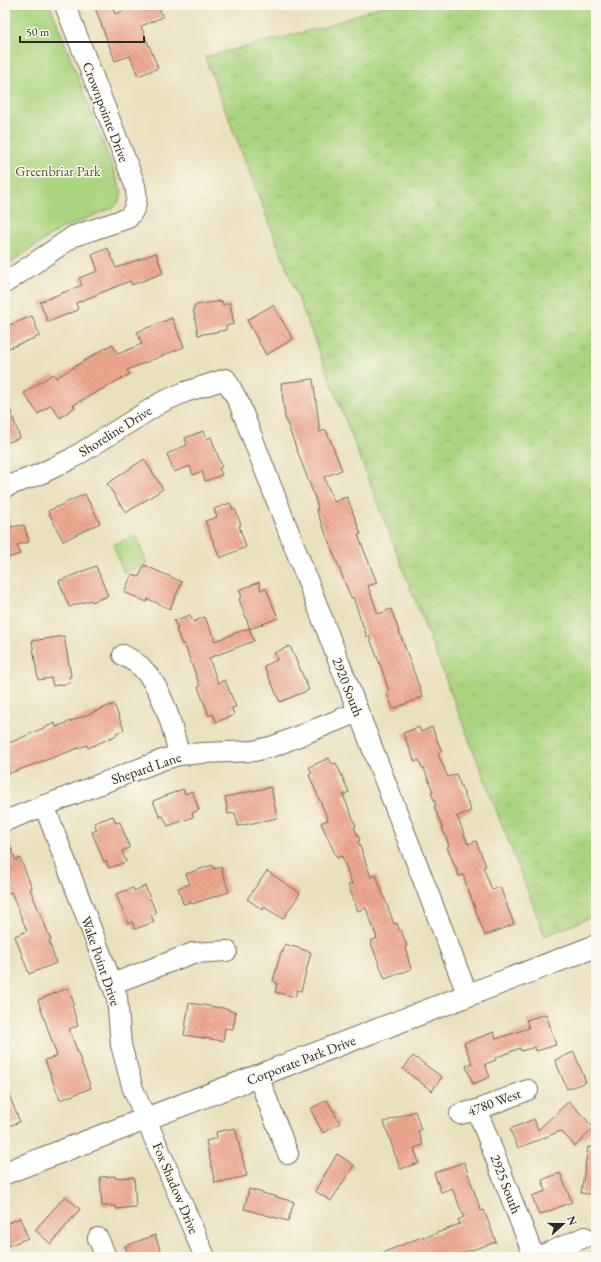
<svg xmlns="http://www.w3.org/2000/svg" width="601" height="1262" font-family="'EB Garamond',serif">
  <defs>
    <pattern id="grass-tufts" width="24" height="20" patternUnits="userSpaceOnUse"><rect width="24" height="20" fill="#abd47f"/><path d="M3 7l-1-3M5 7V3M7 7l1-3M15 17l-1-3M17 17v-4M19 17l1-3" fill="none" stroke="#93b66e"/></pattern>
    <pattern id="building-back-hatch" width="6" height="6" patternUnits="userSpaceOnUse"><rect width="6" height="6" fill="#efa88f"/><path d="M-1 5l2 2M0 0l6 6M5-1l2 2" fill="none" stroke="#c28975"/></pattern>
  </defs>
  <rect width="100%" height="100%" fill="#fbf7ec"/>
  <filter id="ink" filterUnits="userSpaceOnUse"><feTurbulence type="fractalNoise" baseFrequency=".025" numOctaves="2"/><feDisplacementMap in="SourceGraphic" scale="8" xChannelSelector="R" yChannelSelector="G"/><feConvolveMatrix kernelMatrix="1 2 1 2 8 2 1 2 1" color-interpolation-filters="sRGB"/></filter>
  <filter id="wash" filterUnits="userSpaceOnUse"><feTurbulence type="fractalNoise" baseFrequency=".012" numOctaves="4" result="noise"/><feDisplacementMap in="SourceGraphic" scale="16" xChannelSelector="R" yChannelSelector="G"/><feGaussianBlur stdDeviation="0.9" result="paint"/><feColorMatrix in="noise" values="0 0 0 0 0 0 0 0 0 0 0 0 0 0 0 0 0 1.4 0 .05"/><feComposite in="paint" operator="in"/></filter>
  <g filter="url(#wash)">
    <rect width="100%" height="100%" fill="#e9e0bc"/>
    <!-- grass -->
    <polygon fill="url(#grass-tufts)" stroke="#6b8055" points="384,5 596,5 596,915 545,936 205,57 324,27"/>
    <!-- green -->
    <g fill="#abd47f" stroke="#6b8055">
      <polygon points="5,5 50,5 122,192 118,203 114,207 59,230 5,266"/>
      <polygon points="136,535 147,564 124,573 113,545"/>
    </g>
    <g id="blocks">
      <!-- building -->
      <g fill="url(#building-back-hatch)">
        <polygon points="104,5 112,5 115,14 137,5 158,5 163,17 141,26 158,68 138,76 130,56 115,61 95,8"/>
        <polygon points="108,248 116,268 156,253 163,273 132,285 130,281 76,303 78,310 48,322 40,302 82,285 79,278 98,271 92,255"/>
        <polygon points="222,301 222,305 230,303 234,324 226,326 226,330 198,335 193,308 195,307 195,305"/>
        <polygon points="273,305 293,339 266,355 247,320"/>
        <polygon points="32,316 40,336 9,348 5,338 5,327"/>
        <polygon points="172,318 184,347 127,370 130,374 73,405 75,407 60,418 51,405 38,414 24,393 53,374 56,378 112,344 118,354 142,344 137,332"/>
        <polygon points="313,379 320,432 326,430 342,470 324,477 334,502 347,497 361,534 358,535 377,583 368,586 378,614 391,609 423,697 393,709 387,693 389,692 382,670 369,636 367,637 353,597 351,598 343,578 322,524 316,509 318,509 316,501 285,418 281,383"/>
        <polygon points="7,400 20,438 5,443 5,401"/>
        <polygon points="203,431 206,439 211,437 222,467 219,468 222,475 205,481 202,471 193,475 190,466 174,472 167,454 187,445 185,438"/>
        <polygon points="144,459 163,489 126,513 107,484"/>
        <polygon points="85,494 100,523 63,541 48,511"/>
        <polygon points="230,503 233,510 235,509 241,525 239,526 246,547 220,558 205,521 217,517 214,509"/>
        <polygon points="8,516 11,527 24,525 29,542 17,545 20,554 5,559 5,517"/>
        <polygon points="144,565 182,582 170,609 148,599 147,602 124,592 132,574 139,577"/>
        <polygon points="96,566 108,596 92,602 91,600 69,607 59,581"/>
        <polygon points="259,582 261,590 266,588 278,618 250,629 239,599 242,597 239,590"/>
        <polygon points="190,615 193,622 205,617 215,641 249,628 254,641 209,658 218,683 225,680 236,707 232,708 234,715 216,722 213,714 209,716 198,687 200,686 184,644 182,645 176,629 178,629 174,621"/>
        <polygon points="64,636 71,676 69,676 70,683 53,686 51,678 38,680 32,641"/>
        <polygon points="290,646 309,690 280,702 264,666 277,660 274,653"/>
        <polygon points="114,704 124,730 116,733 117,735 88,748 87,745 5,775 5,745 55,723 56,727"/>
        <polygon points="419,727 421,732 432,727 442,752 438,754 448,777 456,774 471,811 457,816 468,844 476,841 486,866 483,867 492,890 500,887 514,924 485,936 463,875 459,876 447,847 449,846 434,806 436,806 431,792 433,792 424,768 422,768 419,760 415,762 403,733"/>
        <polygon points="329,758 332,764 336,763 349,792 343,795 356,826 354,827 360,840 358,841 371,877 376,875 394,924 397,923 399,930 401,930 407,946 405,947 411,969 385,979 370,941 377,938 366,908 358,911 348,885 352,884 342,856 337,858 321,823 328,820 309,775 312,773 309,767"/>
        <polygon points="271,787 277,818 238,826 235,813 228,814 225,797"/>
        <polygon points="183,789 185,794 192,791 199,810 192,813 193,817 168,826 163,816 160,817 153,801"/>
        <polygon points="113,816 116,823 120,822 129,846 129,848 122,851 126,862 109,868 106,861 104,862 92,832 97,830 94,823"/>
        <polygon points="5,834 16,860 20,858 32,888 30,889 51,940 49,941 56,963 29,974 15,936 27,931 11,892 5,895"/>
        <polygon points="212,865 214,869 221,867 229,892 192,904 191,902 183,904 178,888 190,884 186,874"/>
        <polygon points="267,871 300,893 283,919 264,907 263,910 247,899"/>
        <polygon points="145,886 156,913 151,915 154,922 135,929 132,922 128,924 116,894 133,888 134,891"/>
        <polygon points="285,944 311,952 301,991 297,990 295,997 275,992 277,983 273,981 281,952 283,952"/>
        <polygon points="68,988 74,1004 72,1005 78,1026 69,1029 91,1088 60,1100 45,1060 57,1056 38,1000"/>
        <polygon points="189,1003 229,1009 228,1010 236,1012 233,1029 225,1028 223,1041 184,1035"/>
        <polygon points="546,1014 556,1045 536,1051 535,1047 521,1051 520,1048 495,1058 496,1060 485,1064 490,1077 473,1084 466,1066 472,1063 464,1043 494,1032 496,1039 529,1028 526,1020"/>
        <polygon points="574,1052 586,1082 567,1089 555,1060"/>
        <polygon points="413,1056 442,1077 432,1091 403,1069"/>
        <polygon points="5,1085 20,1122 5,1127"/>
        <polygon points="327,1100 340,1123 323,1133 310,1109"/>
        <polygon points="569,1101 594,1128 575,1146 561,1131 518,1148 510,1129 534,1119 538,1130"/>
        <polygon points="415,1111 421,1130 418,1131 423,1145 414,1148 419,1163 400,1169 384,1122"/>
        <polygon points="235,1128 247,1176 215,1183 206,1141 217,1138 216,1132"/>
        <polygon points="588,1147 596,1148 596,1195 581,1193"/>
        <polygon points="337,1154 354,1165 331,1201 315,1191"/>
        <polygon points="464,1162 481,1211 484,1210 496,1242 450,1257 372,1257 424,1236 424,1238 460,1224 458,1220 464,1217 452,1188 441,1192 434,1173"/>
        <polygon points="560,1173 572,1202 539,1215 532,1196 546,1191 542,1180"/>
        <polygon points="115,1176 115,1178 134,1177 136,1207 116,1209 116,1206 102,1206 100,1177"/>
        <polygon points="249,1189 294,1202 288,1221 244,1209"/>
        <polygon points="65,1196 80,1209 51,1244 35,1230"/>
        <polygon points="20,1218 28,1238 5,1247 5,1224"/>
        <polygon points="155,1235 163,1257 129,1257 125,1246"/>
      </g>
    </g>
  </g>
  <g filter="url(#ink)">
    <use href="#blocks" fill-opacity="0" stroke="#6e6a5e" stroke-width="1"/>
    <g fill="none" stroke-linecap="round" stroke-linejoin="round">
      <defs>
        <g id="street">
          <path d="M5 283 74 236 128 218C138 207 138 196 134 182L65 5"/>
          <polyline points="5,487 40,474 71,459 162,402 185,392 226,379 239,403 468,996"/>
          <path d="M123 655C130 659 138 663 143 669 163 689 173 728 179 755"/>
          <polyline points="44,805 117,997 121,1045 133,1089 205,1257"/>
          <polyline points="5,821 162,760 179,755 203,753 254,751 274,746 358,712"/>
          <polyline points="112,984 193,953 227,951"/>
          <polyline points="258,1076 288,1154"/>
          <polyline points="477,1110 534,1257"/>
          <polyline points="460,1114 477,1110 528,1090"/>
          <polyline points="98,1238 106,1257"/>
          <polyline points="538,1257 585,1237"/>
        </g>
        <polyline id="secondary" points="5,1173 596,946"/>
      </defs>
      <!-- street casing -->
      <use href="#street" stroke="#6e6a5e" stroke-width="22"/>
      <!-- secondary casing -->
      <use href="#secondary" stroke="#6e6a5e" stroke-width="24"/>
      <!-- street -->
      <use href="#street" stroke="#fff" stroke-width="20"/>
      <!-- secondary -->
      <use href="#secondary" stroke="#fff" stroke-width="22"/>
    </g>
  </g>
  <g text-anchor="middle" stroke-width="3" stroke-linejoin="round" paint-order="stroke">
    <!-- street labels -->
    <g font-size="14" fill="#2b2b2b" stroke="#fbf7ec">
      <text transform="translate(106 112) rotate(69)" y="5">Crownpointe Drive</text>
      <text transform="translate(115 431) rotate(-32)" y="5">Shoreline Drive</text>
      <text transform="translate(348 687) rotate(69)" y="5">2920 South</text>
      <text transform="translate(146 768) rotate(-19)" y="5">Shepard Lane</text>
      <text transform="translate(101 961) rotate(71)" y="5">Wake Point Drive</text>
      <text transform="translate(301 1060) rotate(-21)" y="5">Corporate Park Drive</text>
      <text transform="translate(494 1102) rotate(-20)" y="5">4780 West</text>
      <text transform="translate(506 1184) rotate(69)" y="5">2925 South</text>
      <text transform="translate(176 1188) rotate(67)" y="5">Fox Shadow Drive</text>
    </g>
    <!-- park labels -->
    <g font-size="14" fill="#4b5540" stroke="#fbf7ec">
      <text x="58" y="176">Greenbriar Park</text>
    </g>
  </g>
  <!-- margin -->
  <rect width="601" height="1262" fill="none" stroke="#fbf7ec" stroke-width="20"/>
  <!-- north arrow -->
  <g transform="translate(563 1224) rotate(69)" stroke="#fbf7ec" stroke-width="3" paint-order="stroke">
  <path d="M0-3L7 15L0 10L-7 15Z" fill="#2b2b2b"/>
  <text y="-6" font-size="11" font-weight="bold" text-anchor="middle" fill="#2b2b2b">N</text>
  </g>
  <!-- scale -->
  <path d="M20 36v6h124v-6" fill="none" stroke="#2b2b2b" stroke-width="2"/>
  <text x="26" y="36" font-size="12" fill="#2b2b2b" stroke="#fbf7ec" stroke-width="3" paint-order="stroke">50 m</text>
</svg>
